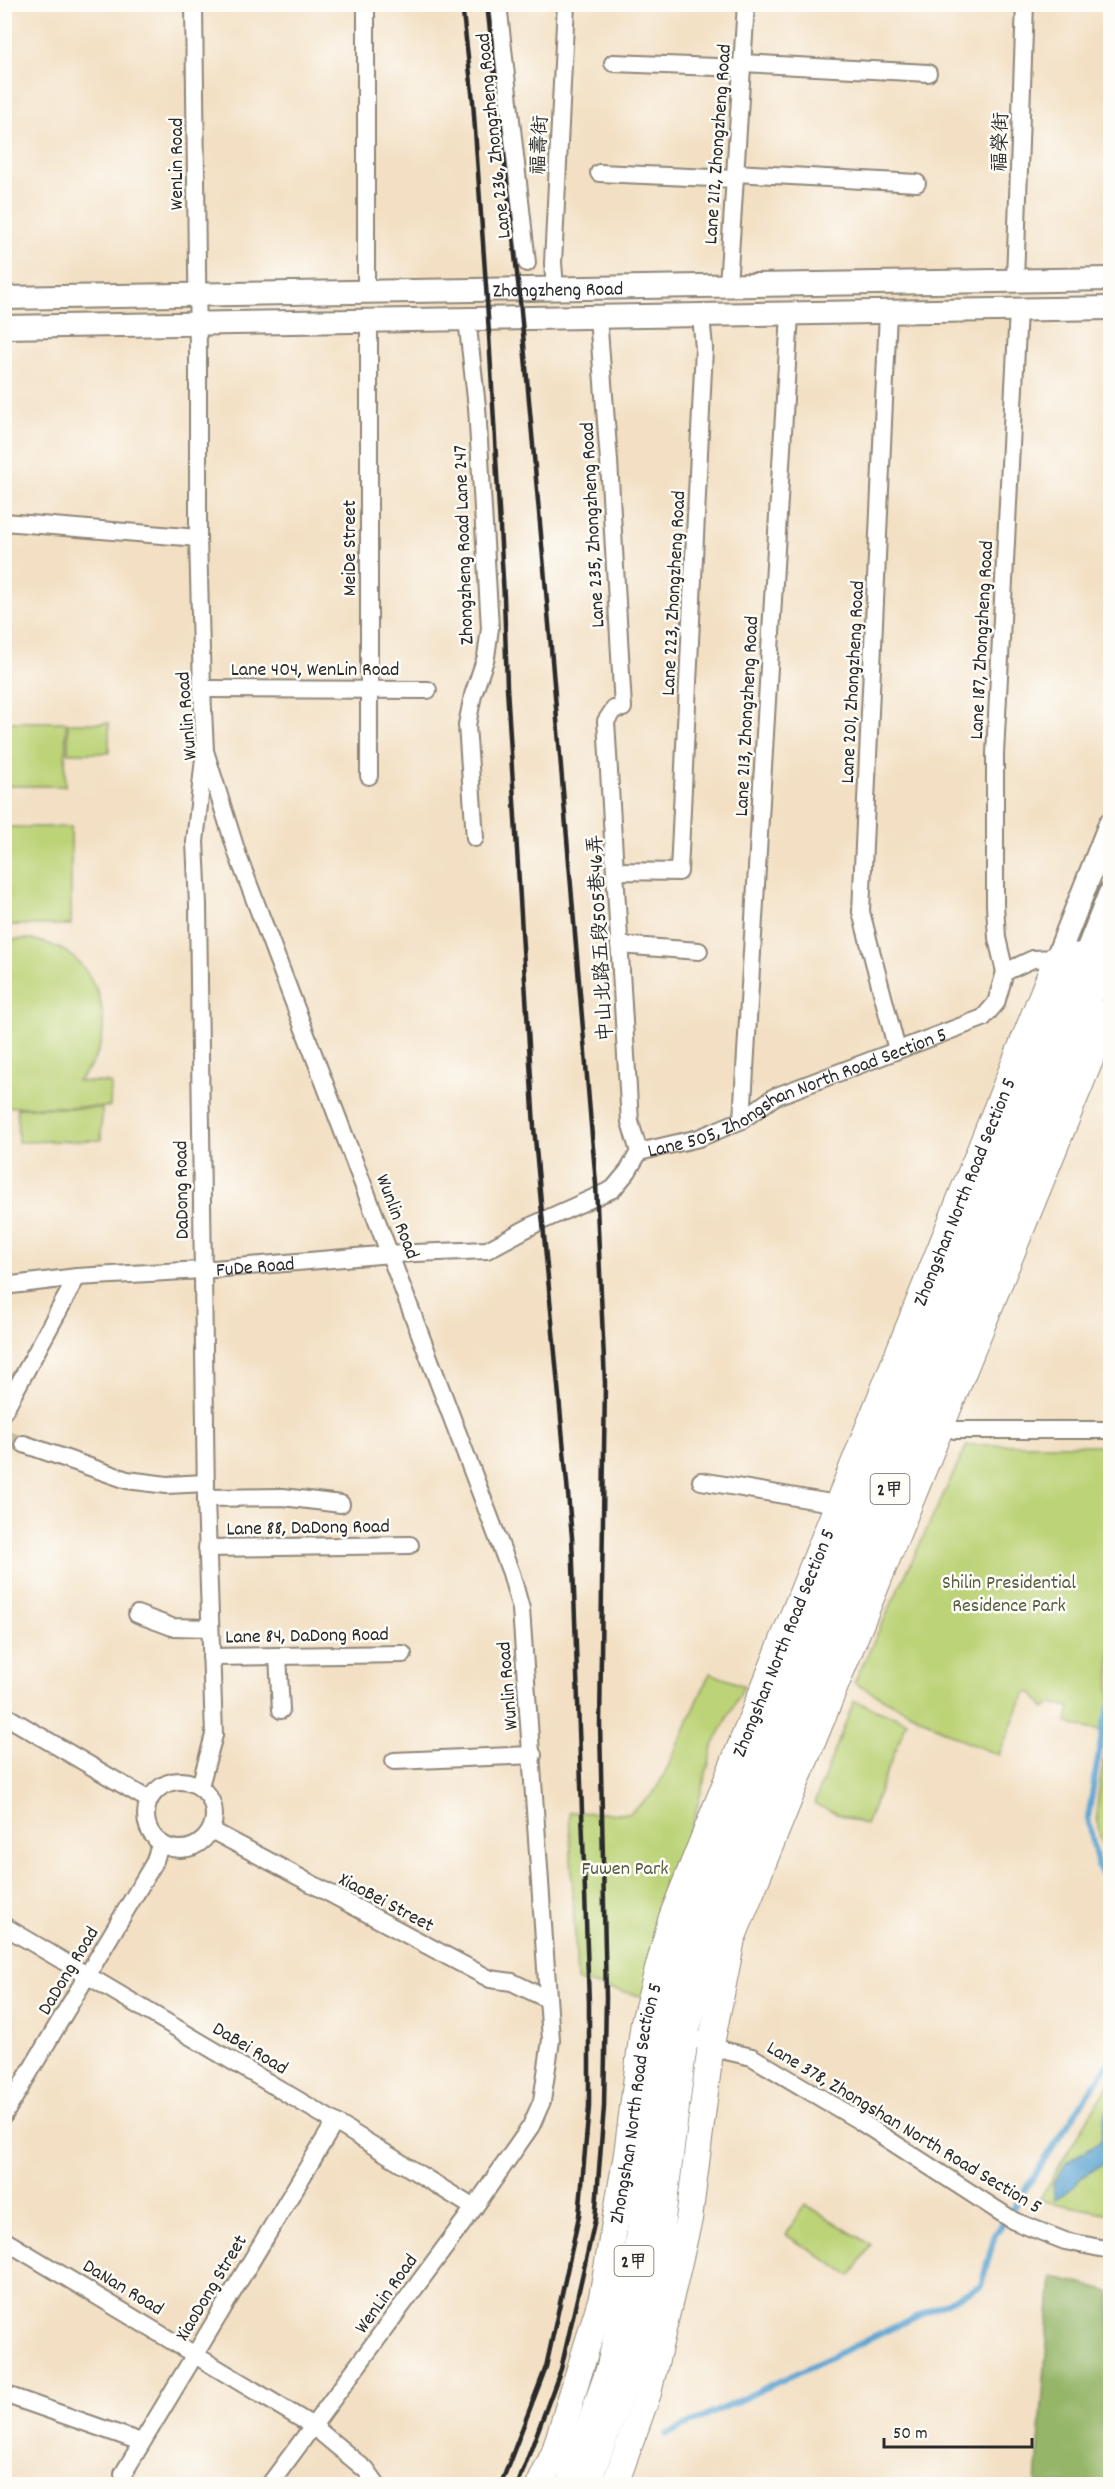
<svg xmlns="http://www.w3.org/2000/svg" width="1115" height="2489" font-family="Dekko,'LXGW WenKai TC',sans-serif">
  <rect width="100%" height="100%" fill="#fdfcf7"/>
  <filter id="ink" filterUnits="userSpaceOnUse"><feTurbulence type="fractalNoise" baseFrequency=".0167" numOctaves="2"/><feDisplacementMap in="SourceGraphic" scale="12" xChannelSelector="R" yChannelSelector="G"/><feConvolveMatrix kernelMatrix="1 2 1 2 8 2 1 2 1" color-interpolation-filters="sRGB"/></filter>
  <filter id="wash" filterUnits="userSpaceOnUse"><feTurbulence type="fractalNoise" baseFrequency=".008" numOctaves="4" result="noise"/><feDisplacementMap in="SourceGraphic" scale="24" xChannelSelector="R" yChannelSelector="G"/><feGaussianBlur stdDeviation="1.35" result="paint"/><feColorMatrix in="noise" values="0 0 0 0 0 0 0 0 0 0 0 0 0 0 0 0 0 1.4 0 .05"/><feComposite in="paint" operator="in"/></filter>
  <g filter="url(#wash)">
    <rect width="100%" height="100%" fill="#f3e0c4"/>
    <!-- green -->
    <g fill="#bcd377" stroke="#747f51" stroke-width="1.5">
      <polygon points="5,722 66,722 65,786 5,786"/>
      <rect x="68" y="723" width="41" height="30"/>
      <rect x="5" y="827" width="66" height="98"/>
      <path d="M31 939C46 943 61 947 73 957 110 990 115 1048 77 1081L111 1083 110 1107H5V940Z"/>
      <polygon points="17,1108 102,1108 101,1140 18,1142"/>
      <path d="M967 1445H1110V1863C1085 1818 1103 1779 1109 1732L1079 1727 1067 1722 1070 1707 1052 1703 1045 1709 1034 1694 1027 1692 1019 1706 999 1755 966 1742 854 1683Z"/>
      <polygon points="710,1673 744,1686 714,1744 646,1997 577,1981 569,1812 629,1814 653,1794 665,1773"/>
      <polygon points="854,1701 907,1721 866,1825 814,1804"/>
      <polygon points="1110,2082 1110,2214 1039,2200"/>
      <polygon points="805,2204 871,2245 851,2276 786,2235"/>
    </g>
    <!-- forest -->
    <polygon fill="#95b568" stroke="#60704a" stroke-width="1.5" points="1052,2276 1110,2292 1110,2484 1036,2484"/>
    <!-- water -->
    <polygon fill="#5ba4d2" stroke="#43687e" stroke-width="1.5" points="1110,2103 1110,2155 1103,2164 1082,2177 1071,2189 1055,2200 1052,2185 1067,2162 1101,2141 1104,2118"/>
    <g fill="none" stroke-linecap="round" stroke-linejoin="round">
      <!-- stream -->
      <g stroke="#5ba4d2" stroke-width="6">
        <polyline points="1110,1706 1104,1723 1088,1818 1098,1867 1110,1883"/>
        <polyline points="666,2435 981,2286 995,2235 1110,2061"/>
      </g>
    </g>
  </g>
  <g filter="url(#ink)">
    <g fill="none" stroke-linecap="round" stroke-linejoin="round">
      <!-- minor-tunnel -->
      <polyline stroke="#cbbca5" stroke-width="16" stroke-dasharray="16 8" stroke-linecap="butt" points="4,1438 24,1444"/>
      <defs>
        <g id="minor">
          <polyline points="194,4 198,355 198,538 202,689 205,751 238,856 511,1573 521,1609 551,2040 542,2101 531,2126 474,2208 270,2484"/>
          <polyline points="498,4 527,263"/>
          <polyline points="613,63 742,68"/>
          <polyline points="742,63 928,73"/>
          <polyline points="599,173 735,179"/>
          <polyline points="735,173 917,183"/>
          <polyline points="1015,280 1025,4"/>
          <polyline points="728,286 746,4"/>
          <polyline points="555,288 553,263 566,4"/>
          <polyline points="366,292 366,4"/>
          <polyline points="888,312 861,912 897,1050"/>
          <polyline points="598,317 609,461 623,708 614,709 606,721 630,1122 639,1152"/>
          <polyline points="467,319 477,407 490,628 486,657 473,695 467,725 475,838"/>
          <polyline points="369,321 369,776"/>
          <polyline points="4,522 198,538"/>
          <polyline points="202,689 428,690"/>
          <polyline points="616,871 679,872 704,348 701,316"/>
          <polyline points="619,945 699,951"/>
          <polyline points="1005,972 997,938 995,905 995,754 1018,310"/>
          <polyline points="742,1120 790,314"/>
          <path id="s1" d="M4 1286 77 1277 202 1270 391 1254 487 1250 535 1224 613 1189 628 1171 639 1152 699 1138 742 1120 774 1097 983 1018 996 1003 1005 972 1033 959 1057 958"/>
          <polyline points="4,1411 77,1277"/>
          <polyline points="939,1426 955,1430 1110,1430"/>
          <polyline points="24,1444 127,1480 167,1485 206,1483"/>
          <polyline points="701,1481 825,1502 838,1507"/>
          <polyline points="206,1498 283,1497 341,1504"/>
          <polyline points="207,1548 410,1545"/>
          <polyline points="137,1614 172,1627 210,1628"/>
          <polyline points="278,1656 281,1710"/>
          <polyline points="211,1657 403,1654"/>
          <polyline points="4,1715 149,1800"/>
          <polyline points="394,1761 533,1755"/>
          <circle cx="180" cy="1815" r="34"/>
          <polyline points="200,1786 214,1735 206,1498 198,905 195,842 204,758"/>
          <polyline points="211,1830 490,1979 512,1982 547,1999"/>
          <polyline points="4,1926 335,2122 474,2208"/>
          <polyline points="676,2033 711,2044 726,2051 752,2057 858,2120 1014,2221 1065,2241 1110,2250"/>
          <polyline points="4,2115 154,1863 161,1843"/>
          <polyline points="4,2240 313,2426 366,2470 376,2484"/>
          <polyline points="4,2394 141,2442"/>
          <polyline points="123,2474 335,2122"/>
        </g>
        <g id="secondary">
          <path id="s2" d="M4 298 1110 279"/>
          <polyline points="4,327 1110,308"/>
          <polyline points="1085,956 1110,893"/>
          <polyline points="1057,958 1110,824"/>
        </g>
        <g id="primary">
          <path id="s3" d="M540 2484 554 2454 602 2297 627 2154 644 2022 672 1917 1057 958 1085 956 1110 947"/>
          <polyline points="569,2484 609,2370 639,2239 666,2030 692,1925 1085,956"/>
          <polyline points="587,2484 626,2379 659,2243 685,2036 713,1930 1109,948"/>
          <polyline points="615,2484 648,2393 689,2219 711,2044 732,1939 1110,1011"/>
        </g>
      </defs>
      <!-- minor casing -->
      <use href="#minor" stroke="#8f8678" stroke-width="20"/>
      <!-- secondary casing -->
      <use href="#secondary" stroke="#8f8678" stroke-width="26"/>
      <!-- primary casing -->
      <use href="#primary" stroke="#8f8678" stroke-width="28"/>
      <!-- minor -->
      <use href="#minor" stroke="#fff" stroke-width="16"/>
      <!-- secondary -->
      <use href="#secondary" stroke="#fff" stroke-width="22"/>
      <!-- primary -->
      <use href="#primary" stroke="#fff" stroke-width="26"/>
      <!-- rail -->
      <g stroke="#2b2b2b" stroke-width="4.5">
        <polyline points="462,4 473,101 487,300 504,597 507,687 534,1127 572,1537 589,2003 589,2107 579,2216 546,2367 501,2484"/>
        <polyline points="487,4 520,300 549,624 596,1184 605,1383 600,1724 606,1997 604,2107 595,2220 561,2369 518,2484"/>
      </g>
    </g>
  </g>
  <g text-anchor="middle" stroke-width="5" stroke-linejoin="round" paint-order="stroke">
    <!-- shield labels -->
    <g fill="#fdfcf7" stroke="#6a6a68" stroke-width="1.5">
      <rect x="870.5" y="1474" width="39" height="30" rx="4.5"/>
      <rect x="614.5" y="2246" width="39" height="30" rx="4.5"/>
    </g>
    <g font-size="18" font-weight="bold" fill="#2b2b2b">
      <text x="890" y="1495">2甲</text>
      <text x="634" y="2267">2甲</text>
    </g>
    <!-- street labels -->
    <g font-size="20" fill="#2b2b2b" stroke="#fdfcf7">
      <text transform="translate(492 136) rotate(-96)" y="7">Lane 236, Zhongzheng Road</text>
      <text transform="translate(999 142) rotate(-88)" y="7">福榮街</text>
      <text transform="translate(716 144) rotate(-86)" y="7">Lane 212, Zhongzheng Road</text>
      <text transform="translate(538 145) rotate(-87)" y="7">福壽街</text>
      <text transform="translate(175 164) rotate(-90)" y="7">WenLin Road</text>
      <text dy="7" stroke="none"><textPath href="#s2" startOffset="554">Zhongzheng Road</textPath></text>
      <text transform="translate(591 525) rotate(-93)" y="7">Lane 235, Zhongzheng Road</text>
      <text transform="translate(462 545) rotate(-92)" y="7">Zhongzheng Road Lane 247</text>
      <text transform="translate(348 548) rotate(-90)" y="7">MeiDe Street</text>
      <text transform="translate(672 593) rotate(-87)" y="7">Lane 223, Zhongzheng Road</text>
      <text transform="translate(980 640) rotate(-87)" y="7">Lane 187, Zhongzheng Road</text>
      <text x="315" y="675">Lane 404, WenLin Road</text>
      <text transform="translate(851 682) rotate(-87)" y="7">Lane 201, Zhongzheng Road</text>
      <text transform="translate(185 716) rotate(-95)" y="7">Wunlin Road</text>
      <text transform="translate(745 716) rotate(-87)" y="7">Lane 213, Zhongzheng Road</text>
      <text transform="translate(599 938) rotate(-93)" y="7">中山北路五段505巷46弄</text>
      <text dy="7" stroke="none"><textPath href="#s1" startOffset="840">Lane 505, Zhongshan North Road Section 5</textPath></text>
      <text transform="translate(180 1190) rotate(-91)" y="7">DaDong Road</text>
      <text dy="7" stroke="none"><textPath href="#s3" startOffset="1366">Zhongshan North Road Section 5</textPath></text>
      <text transform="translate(399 1216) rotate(69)" y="7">Wunlin Road</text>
      <text dy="7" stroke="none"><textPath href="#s1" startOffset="252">FuDe Road</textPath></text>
      <text transform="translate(308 1526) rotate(-1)" y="7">Lane 88, DaDong Road</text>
      <text transform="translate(307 1634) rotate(-1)" y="7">Lane 84, DaDong Road</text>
      <text dy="7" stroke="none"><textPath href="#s3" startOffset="880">Zhongshan North Road Section 5</textPath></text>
      <text transform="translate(506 1686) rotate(-95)" y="7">Wunlin Road</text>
      <text transform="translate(387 1901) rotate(28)" y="7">XiaoBei Street</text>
      <text transform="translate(67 1970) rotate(-59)" y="7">DaDong Road</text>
      <text transform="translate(251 2047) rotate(31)" y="7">DaBei Road</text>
      <text dy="7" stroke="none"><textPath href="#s3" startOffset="394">Zhongshan North Road Section 5</textPath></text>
      <text transform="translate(905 2126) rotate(31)" y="7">Lane 378, Zhongshan North Road Section 5</text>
      <text transform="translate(124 2286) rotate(31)" y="7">DaNan Road</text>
      <text transform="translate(210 2287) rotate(-59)" y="7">XiaoDong Street</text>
      <text transform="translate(385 2293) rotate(-54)" y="7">WenLin Road</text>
    </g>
    <!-- park labels -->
    <g font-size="20" fill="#565d42" stroke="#fdfcf7">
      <text x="1009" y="1588">Shilin Presidential<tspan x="1009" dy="23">Residence Park</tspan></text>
      <text x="625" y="1874">Fuwen Park</text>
    </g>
  </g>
  <!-- margin -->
  <rect width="1115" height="2489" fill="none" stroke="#fdfcf7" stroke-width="24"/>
  <!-- scale -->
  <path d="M884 2438v9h148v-9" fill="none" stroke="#2b2b2b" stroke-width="3"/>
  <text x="893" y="2438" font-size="18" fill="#2b2b2b" stroke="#fdfcf7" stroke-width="4.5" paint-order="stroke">50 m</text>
</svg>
